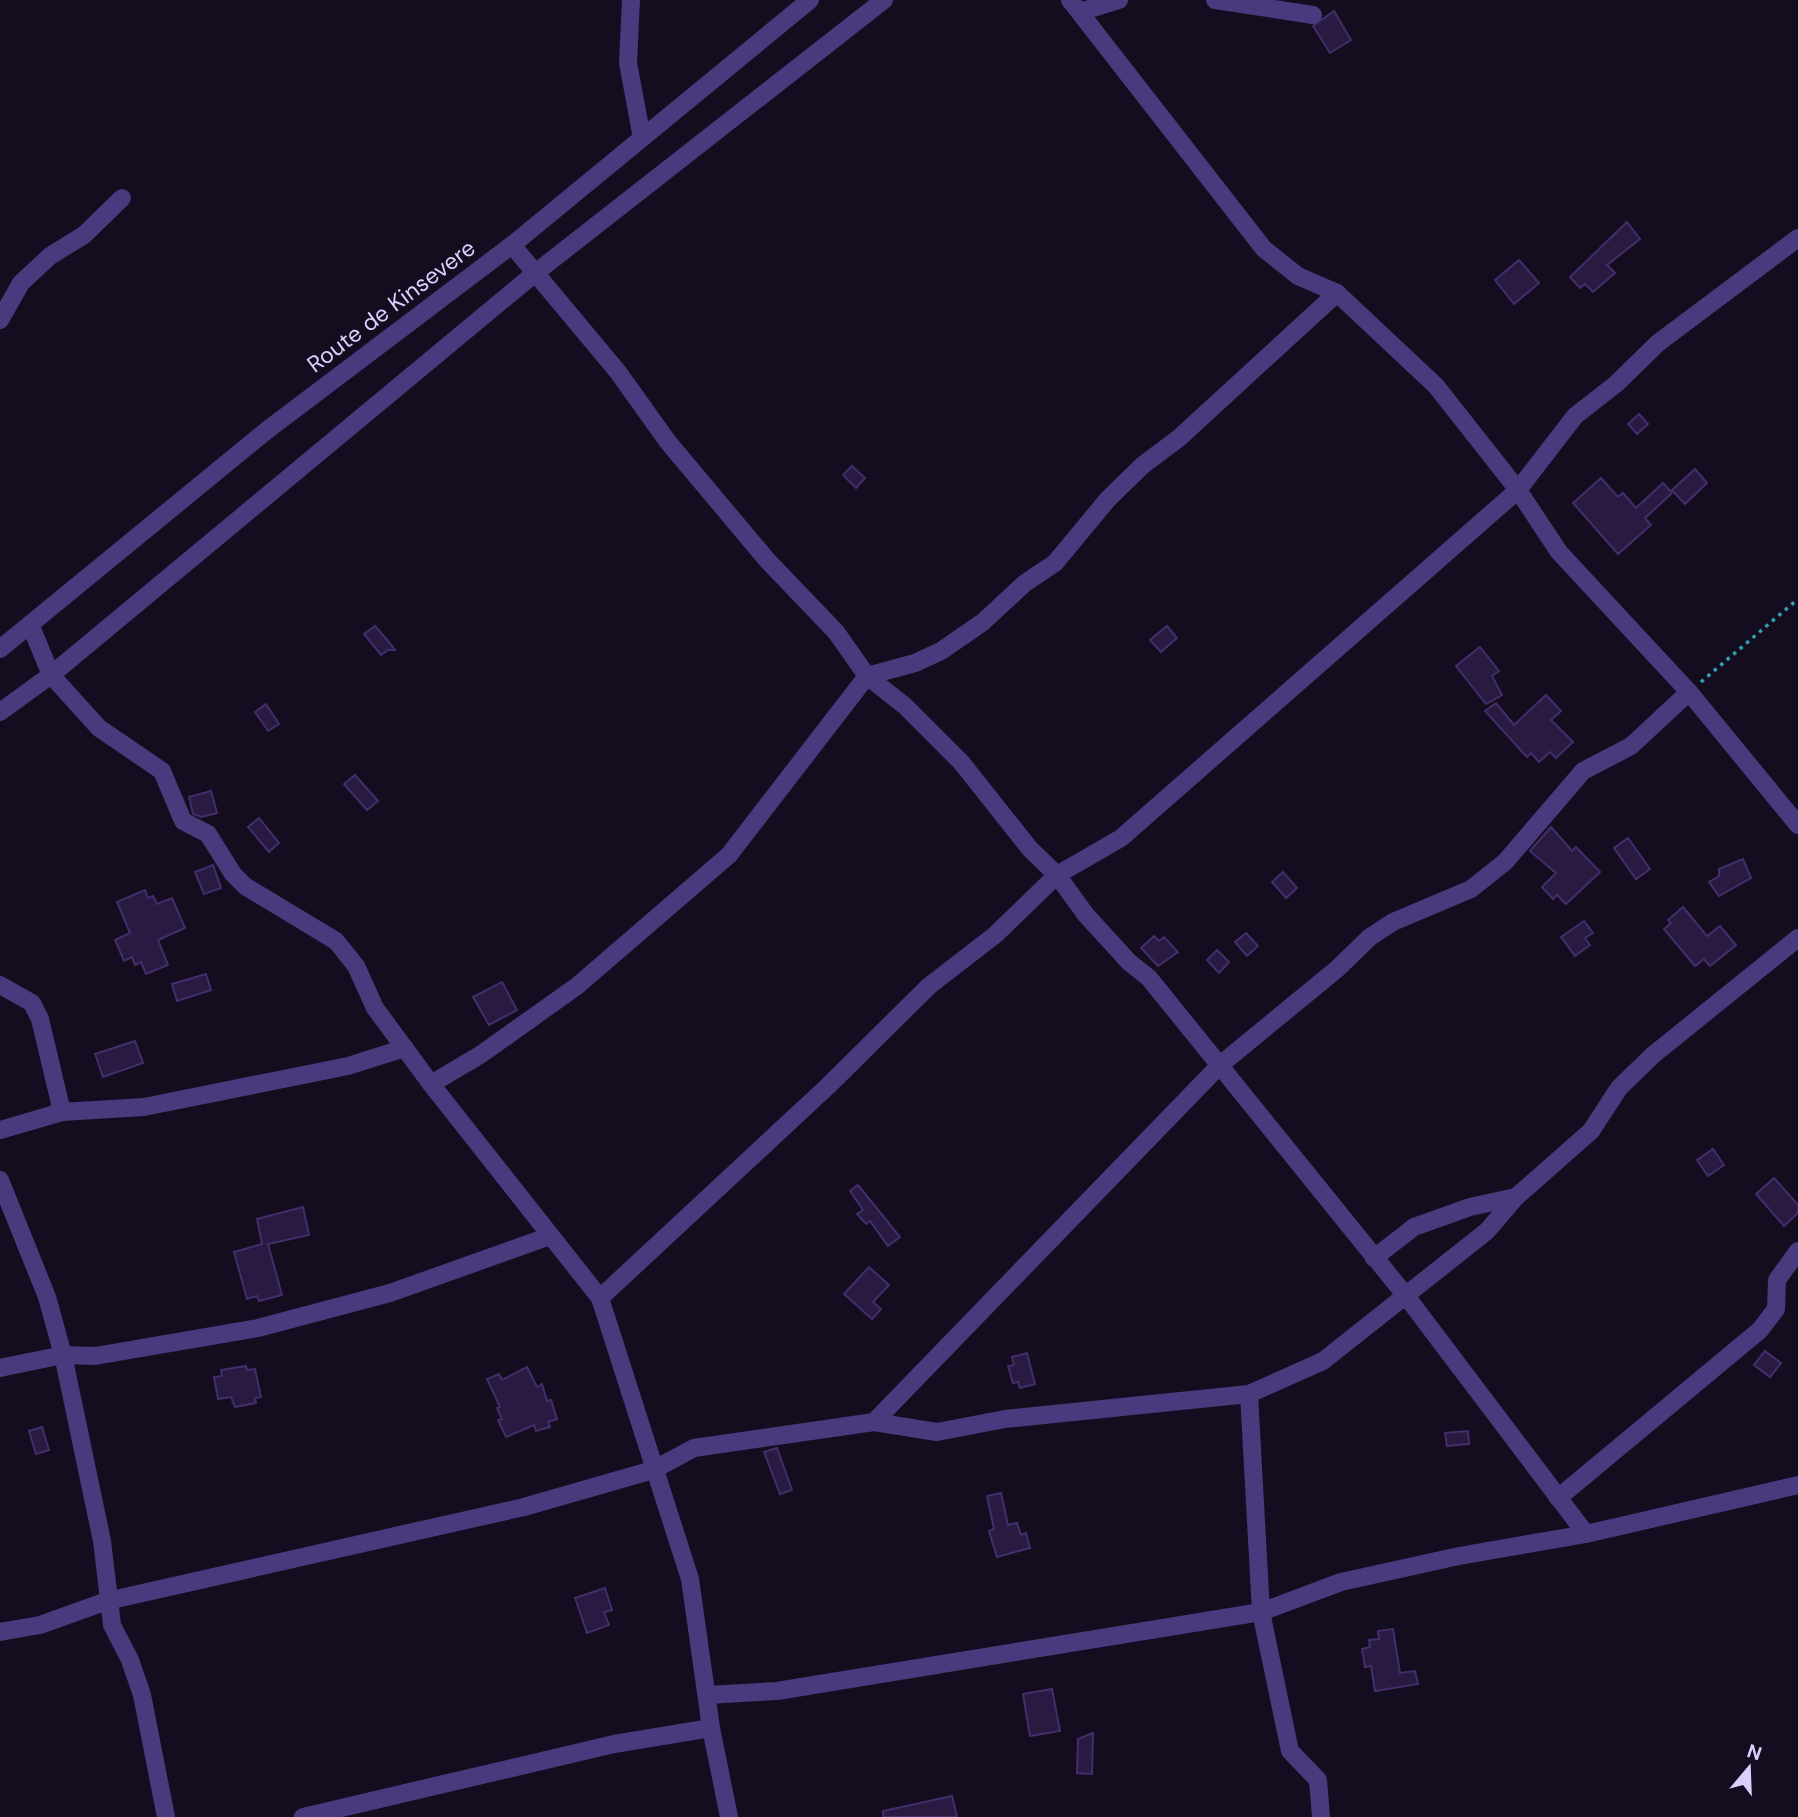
<svg xmlns="http://www.w3.org/2000/svg" width="1798" height="1817" font-family="'DM Sans',sans-serif">
  <rect width="100%" height="100%" fill="#140d20"/>
  <!-- building -->
  <g fill="#281a40" stroke="#442d6b" stroke-width="2">
    <polygon points="1334,11 1351,40 1330,53 1313,26"/>
    <polygon points="1627,222 1640,239 1607,265 1615,273 1593,292 1585,284 1580,288 1570,277"/>
    <polygon points="1519,260 1539,283 1514,304 1495,280"/>
    <polygon points="1639,414 1648,424 1637,434 1628,424"/>
    <polygon points="852,466 865,478 856,488 843,475"/>
    <polygon points="1695,469 1707,483 1685,504 1672,490"/>
    <polygon points="1601,478 1618,497 1623,493 1636,508 1663,483 1672,493 1645,518 1651,525 1618,554 1573,503"/>
    <polygon points="375,626 388,641 395,650 388,650 381,655 364,634"/>
    <polygon points="1167,626 1177,638 1161,652 1150,640"/>
    <polygon points="1480,647 1499,671 1492,676 1502,695 1486,704 1456,666"/>
    <polygon points="1546,695 1561,711 1551,720 1573,742 1556,758 1550,752 1539,762 1531,753 1527,757 1485,711 1496,703 1514,725"/>
    <polygon points="266,704 279,724 268,731 255,712"/>
    <polygon points="355,775 378,801 367,810 344,784"/>
    <polygon points="211,791 217,813 201,817 193,814 189,797"/>
    <polygon points="259,818 279,843 269,852 248,827"/>
    <polygon points="1551,827 1572,851 1576,847 1600,872 1566,904 1557,895 1553,899 1542,887 1556,873 1530,851"/>
    <polygon points="1628,838 1650,869 1636,879 1614,848"/>
    <polygon points="1743,859 1751,878 1719,896 1709,882 1719,876 1719,869"/>
    <polygon points="213,865 221,888 204,894 195,872"/>
    <polygon points="1283,872 1297,888 1286,898 1272,882"/>
    <polygon points="145,890 148,898 153,896 157,904 172,898 185,928 158,940 168,965 146,974 141,962 135,965 132,957 124,961 115,940 130,933 117,902"/>
    <polygon points="1683,907 1707,936 1720,926 1736,945 1710,966 1704,959 1695,966 1664,929 1671,923 1668,920"/>
    <polygon points="1584,921 1593,933 1585,938 1590,945 1575,956 1561,937"/>
    <polygon points="1246,933 1258,946 1247,956 1235,942"/>
    <polygon points="1154,936 1159,941 1164,937 1178,952 1158,966 1141,948"/>
    <polygon points="1217,950 1229,962 1219,973 1207,960"/>
    <polygon points="206,974 211,990 177,1001 172,984"/>
    <polygon points="502,982 517,1010 489,1025 473,997"/>
    <polygon points="135,1041 143,1063 103,1077 95,1054"/>
    <polygon points="1713,1149 1724,1165 1708,1176 1697,1160"/>
    <polygon points="1774,1178 1798,1205 1798,1213 1784,1226 1756,1194"/>
    <polygon points="858,1185 900,1237 888,1246 870,1221 866,1224 857,1214 863,1210 850,1191"/>
    <polygon points="303,1207 309,1235 268,1244 282,1295 259,1301 257,1296 247,1299 234,1252 262,1244 257,1219"/>
    <polygon points="869,1267 889,1285 873,1302 881,1309 872,1319 844,1294"/>
    <polygon points="1765,1351 1781,1363 1770,1377 1754,1365"/>
    <polygon points="1027,1353 1035,1384 1020,1388 1018,1382 1013,1383 1008,1366 1014,1365 1012,1357"/>
    <polygon points="246,1366 247,1370 255,1369 261,1397 255,1398 256,1403 235,1407 231,1397 218,1399 214,1377 222,1376 221,1370"/>
    <polygon points="527,1367 537,1387 542,1384 547,1401 551,1400 557,1419 548,1422 550,1427 536,1431 534,1425 506,1437 498,1420 502,1419 497,1408 500,1407 487,1379 499,1374 502,1380"/>
    <polygon points="42,1427 49,1450 36,1454 29,1431"/>
    <polygon points="1468,1431 1469,1444 1447,1446 1445,1433"/>
    <polygon points="777,1448 792,1490 780,1494 764,1452"/>
    <polygon points="1001,1493 1008,1525 1017,1523 1021,1535 1026,1533 1030,1548 997,1557 989,1531 994,1529 987,1496"/>
    <polygon points="605,1588 612,1610 604,1612 609,1625 587,1633 575,1598"/>
    <polygon points="1393,1629 1400,1673 1415,1671 1418,1684 1375,1691 1371,1666 1365,1667 1362,1649 1370,1647 1369,1640 1379,1639 1378,1631"/>
    <polygon points="1052,1689 1060,1731 1030,1736 1023,1694"/>
    <polygon points="1093,1733 1092,1774 1077,1773 1078,1739"/>
    <polygon points="952,1796 957,1817 883,1817 883,1811"/>
  </g>
  <g fill="none" stroke-linecap="round" stroke-linejoin="round">
    <!-- path -->
    <polyline stroke="#32a0ae" stroke-width="3.5" stroke-dasharray="3.5 5" stroke-linecap="butt" points="1701,682 1798,599"/>
    <!-- street -->
    <g stroke="#483a7d" stroke-width="18">
      <polyline points="631,0 628,63 642,138"/>
      <polyline points="1070,0 1264,249 1298,276 1337,293 1436,386 1518,490 1559,552 1689,692 1798,825"/>
      <polyline points="1215,0 1313,15"/>
      <polyline points="1080,12 1119,0"/>
      <polyline points="512,245 618,372 668,442 767,560 836,632 867,676 905,706 961,762 1030,849 1057,875 1086,915 1129,962 1149,978 1406,1296 1586,1534"/>
      <polyline points="0,320 21,283 50,256 84,235 122,198"/>
      <polyline points="30,624 51,675 99,728 162,771 183,821 208,834 233,874 245,886 336,941 356,966 375,1008 431,1084 600,1298 690,1579 711,1728 729,1817"/>
      <polyline points="0,649 266,431 512,245 810,0"/>
      <polyline points="0,712 51,675 534,274 884,0"/>
      <polyline points="0,985 32,1003 40,1019 62,1112"/>
      <polyline points="431,1084 480,1055 577,986 729,855 867,676 915,663 941,651 983,622 1025,583 1055,563 1108,499 1143,465 1179,438 1337,293"/>
      <polyline points="0,1130 62,1112 144,1107 348,1066 405,1048"/>
      <polyline points="0,1180 47,1297 63,1355 102,1541 112,1625 130,1660 142,1695 166,1817"/>
      <polyline points="1374,1258 1414,1227 1470,1207 1516,1197 1591,1131 1619,1088 1653,1055 1798,938"/>
      <polyline points="600,1298 828,1086 929,986 995,935 1057,875 1121,838 1518,490 1575,416 1616,384 1658,343 1798,238"/>
      <polyline points="0,1368 63,1355 95,1356 258,1328 390,1293 550,1236"/>
      <polyline points="1249,1394 1261,1612 1290,1751 1318,1780 1321,1817"/>
      <polyline points="874,1422 1220,1065 1337,969 1370,937 1393,922 1471,889 1505,862 1583,771 1631,746 1689,692"/>
      <polyline points="1558,1498 1760,1330 1776,1309 1777,1280 1798,1251"/>
      <polyline points="0,1632 40,1625 107,1601 524,1507 653,1470 694,1448 874,1422 937,1432 1005,1419 1249,1394 1323,1361 1487,1231 1516,1197"/>
      <polyline points="707,1695 777,1691 1261,1612 1341,1582 1459,1556 1586,1534 1798,1485"/>
      <polyline points="303,1817 614,1744 711,1728"/>
    </g>
  </g>
  <g text-anchor="middle" stroke-width="7" stroke-linejoin="round" paint-order="stroke">
    <!-- street labels -->
    <g font-size="23" fill="#dbcefd" stroke="#140d20">
      <text transform="translate(391 306) rotate(-37)" y="8">Route de Kinsevere</text>
    </g>
  </g>
  <!-- north arrow -->
  <g transform="translate(1749 1768) rotate(19)" stroke="#140d20" stroke-width="5" paint-order="stroke">
  <path d="M0-5L12 26L0 18L-12 26Z" fill="#dbcefd"/>
  <text y="-10" font-size="19" font-weight="bold" text-anchor="middle" fill="#dbcefd">N</text>
  </g>
</svg>
